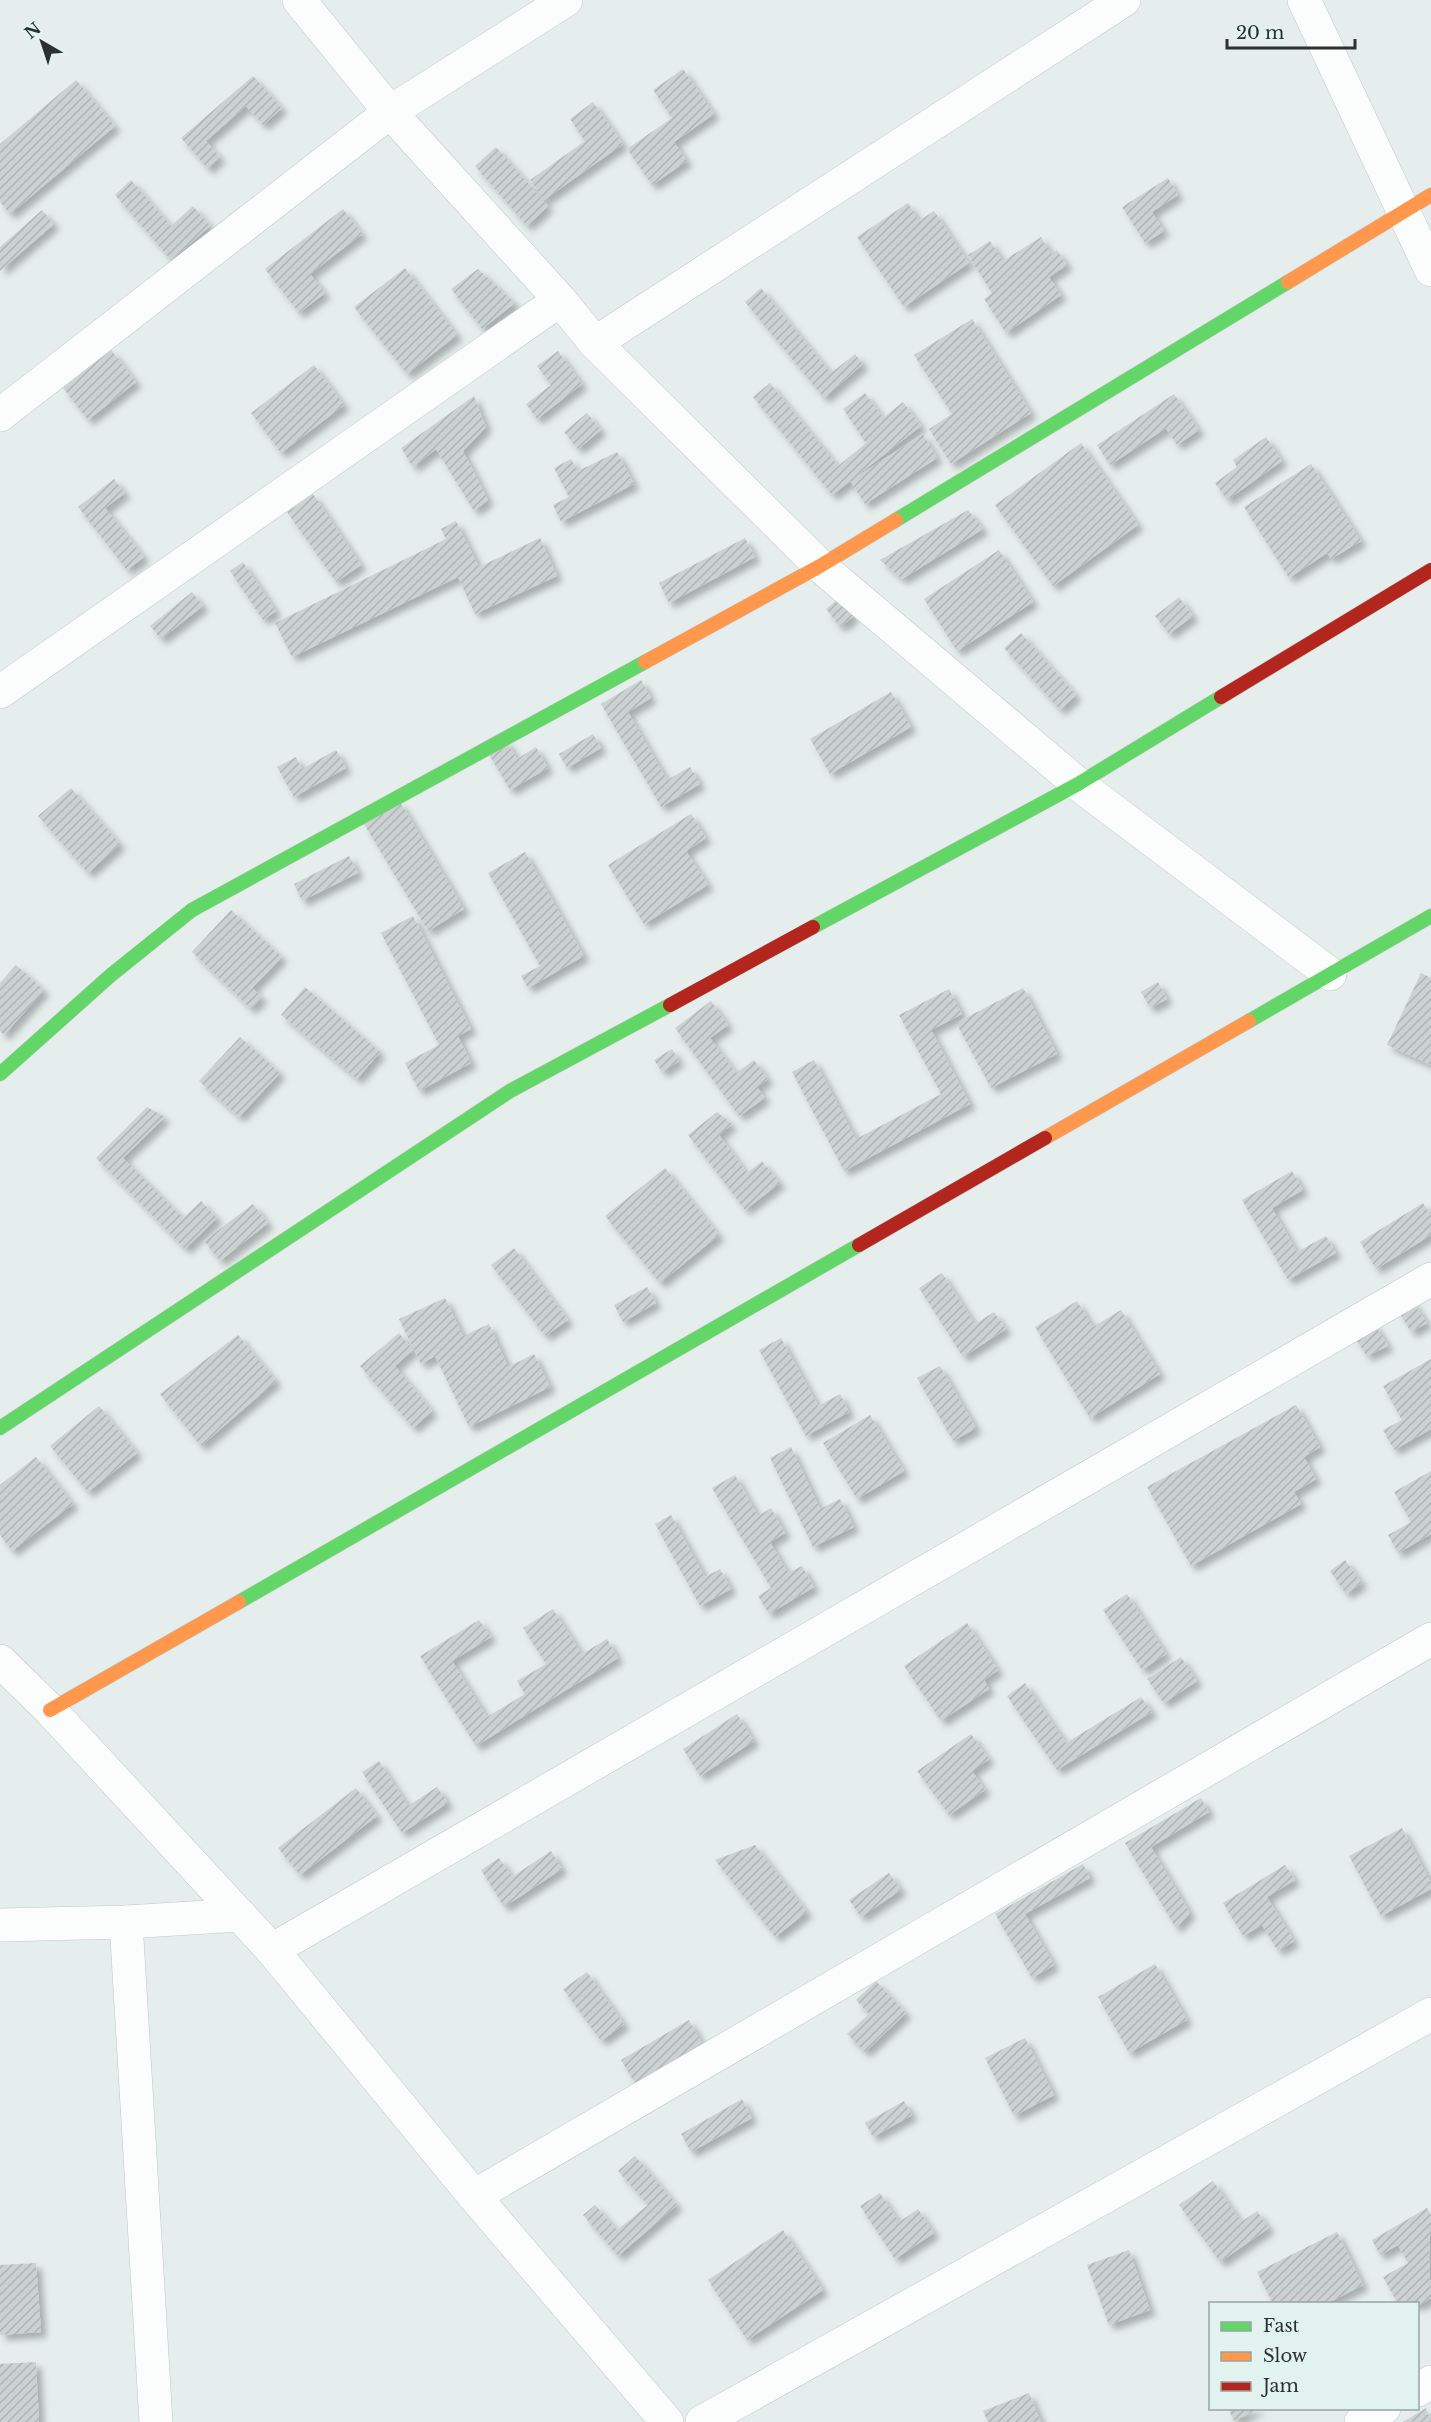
<svg xmlns="http://www.w3.org/2000/svg" width="1431" height="2422" font-family="'Libre Baskerville',serif">
  <defs>
    <pattern id="building-hatch" width="6" height="6" patternUnits="userSpaceOnUse" patternTransform="scale(1.5)"><rect width="6" height="6" fill="#ccd2d1"/><path d="M-1 1l2-2M0 6l6-6M5 7l2-2" fill="none" stroke="#afb5b4"/></pattern>
    <filter id="shadow"><feDropShadow dx="5.5" dy="5.5" stdDeviation="3" flood-color="#0004"/></filter>
  </defs>
  <rect width="100%" height="100%" fill="#e5eeec"/>
  <!-- building -->
  <g fill="url(#building-hatch)" filter="url(#shadow)">
    <polygon points="683,69 714,114 674,142 687,161 652,185 627,149 672,118 653,90"/>
    <polygon points="253,76 282,108 263,125 246,106 206,141 220,157 208,169 181,138"/>
    <polygon points="76,80 115,126 10,214 0,202 0,144"/>
    <polygon points="593,102 623,144 544,200 530,180 585,141 570,119"/>
    <polygon points="496,147 548,206 527,226 475,166"/>
    <polygon points="1168,178 1178,195 1152,212 1164,231 1145,243 1122,207"/>
    <polygon points="131,180 171,226 193,206 210,226 171,260 115,195"/>
    <polygon points="908,203 919,221 934,211 969,263 904,307 857,237"/>
    <polygon points="343,209 362,234 310,274 325,293 299,313 265,269"/>
    <polygon points="42,210 54,224 0,271 0,247"/>
    <polygon points="1041,237 1051,254 1057,250 1067,265 1049,277 1061,295 1006,333 984,299 992,293 968,255 990,241 1003,261"/>
    <polygon points="405,268 457,335 407,374 354,307"/>
    <polygon points="478,269 515,303 482,329 451,289"/>
    <polygon points="761,288 831,373 855,354 863,364 824,398 745,302"/>
    <polygon points="972,319 1031,413 951,464 929,429 952,414 914,355"/>
    <polygon points="111,350 136,382 88,420 63,388"/>
    <polygon points="558,351 582,384 537,419 526,404 551,385 537,366"/>
    <polygon points="314,365 344,405 281,453 251,413"/>
    <polygon points="770,383 838,466 866,443 843,409 865,393 883,418 903,402 921,426 832,495 753,397"/>
    <polygon points="1174,394 1199,430 1177,445 1166,428 1110,465 1097,445"/>
    <polygon points="474,396 486,427 463,451 488,500 474,511 436,449 413,467 401,448"/>
    <polygon points="587,413 601,430 578,449 564,432"/>
    <polygon points="923,434 937,458 865,504 850,481"/>
    <polygon points="1266,437 1282,461 1227,500 1215,483 1237,467 1233,460"/>
    <polygon points="1081,443 1138,525 1053,586 995,505"/>
    <polygon points="617,452 634,484 561,522 553,505 569,497 554,468 571,459 578,471"/>
    <polygon points="1311,464 1361,541 1331,559 1327,553 1289,578 1244,507"/>
    <polygon points="114,479 125,493 105,508 144,557 127,570 78,507"/>
    <polygon points="313,494 361,565 336,582 287,512"/>
    <polygon points="968,510 983,529 902,579 880,560"/>
    <polygon points="456,521 479,567 540,538 557,576 475,614 458,577 292,657 275,623 446,539 441,529"/>
    <polygon points="745,538 755,557 669,603 659,583"/>
    <polygon points="999,550 1033,602 957,651 924,599"/>
    <polygon points="243,562 276,611 263,620 230,571"/>
    <polygon points="192,592 203,606 161,639 150,626"/>
    <polygon points="1179,597 1193,616 1169,634 1155,616"/>
    <polygon points="839,598 854,616 840,627 826,609"/>
    <polygon points="1021,633 1076,695 1060,710 1004,648"/>
    <polygon points="641,680 651,698 628,712 667,780 690,767 700,784 661,807 601,704"/>
    <polygon points="891,692 911,727 830,774 810,739"/>
    <polygon points="593,734 601,748 567,768 559,754"/>
    <polygon points="506,740 517,759 536,747 548,768 510,790 487,751"/>
    <polygon points="336,750 346,768 294,797 277,767 296,757 302,769"/>
    <polygon points="71,788 120,844 88,873 38,816"/>
    <polygon points="400,802 464,909 428,931 364,824"/>
    <polygon points="691,814 706,838 686,851 708,885 644,924 608,865"/>
    <polygon points="525,852 584,956 528,988 521,976 540,966 488,873"/>
    <polygon points="349,856 358,873 302,901 294,884"/>
    <polygon points="231,910 282,957 252,988 262,997 251,1009 192,952"/>
    <polygon points="413,916 471,1029 458,1036 471,1063 419,1091 405,1063 439,1045 381,933"/>
    <polygon points="16,965 44,990 4,1035 0,1031 0,983"/>
    <polygon points="1421,973 1431,978 1431,1065 1387,1045"/>
    <polygon points="1158,982 1167,999 1150,1008 1141,992"/>
    <polygon points="305,987 380,1052 357,1079 281,1015"/>
    <polygon points="1023,988 1057,1054 991,1088 956,1023"/>
    <polygon points="949,989 962,1014 931,1030 970,1104 844,1171 792,1072 814,1060 856,1139 941,1094 899,1015"/>
    <polygon points="711,1001 728,1025 710,1038 736,1073 754,1060 768,1079 757,1087 765,1098 739,1116 675,1028"/>
    <polygon points="240,1037 280,1073 239,1117 199,1081"/>
    <polygon points="672,1049 679,1061 662,1072 654,1060"/>
    <polygon points="147,1107 165,1117 123,1158 183,1218 201,1201 217,1218 185,1249 96,1158"/>
    <polygon points="717,1112 732,1124 719,1135 747,1173 762,1161 780,1183 745,1210 688,1135"/>
    <polygon points="665,1168 719,1235 660,1283 605,1216"/>
    <polygon points="1292,1171 1303,1190 1272,1208 1297,1252 1326,1236 1336,1253 1288,1280 1242,1200"/>
    <polygon points="1423,1203 1431,1216 1431,1235 1376,1269 1360,1242"/>
    <polygon points="253,1204 268,1223 220,1261 204,1241"/>
    <polygon points="514,1248 568,1320 545,1336 491,1265"/>
    <polygon points="942,1273 975,1324 994,1312 1006,1329 963,1357 919,1288"/>
    <polygon points="647,1287 656,1303 623,1322 614,1305"/>
    <polygon points="445,1298 463,1336 489,1324 508,1367 534,1354 550,1387 469,1427 435,1356 421,1364 399,1319"/>
    <polygon points="1412,1300 1427,1323 1411,1332 1397,1309"/>
    <polygon points="1077,1301 1093,1327 1121,1310 1160,1374 1090,1418 1035,1327"/>
    <polygon points="1374,1323 1388,1346 1367,1356 1353,1335"/>
    <polygon points="399,1333 413,1350 395,1366 432,1411 413,1428 360,1366"/>
    <polygon points="238,1335 276,1381 201,1446 160,1394"/>
    <polygon points="781,1338 818,1406 840,1394 849,1412 806,1436 759,1350"/>
    <polygon points="1431,1359 1431,1429 1394,1450 1383,1430 1402,1420 1383,1386"/>
    <polygon points="940,1366 976,1428 953,1441 917,1378"/>
    <polygon points="1296,1405 1320,1447 1304,1457 1316,1479 1294,1492 1301,1504 1191,1566 1147,1487"/>
    <polygon points="99,1406 137,1453 88,1492 50,1446"/>
    <polygon points="870,1415 904,1471 857,1499 823,1443"/>
    <polygon points="791,1447 820,1509 840,1499 854,1527 813,1547 770,1458"/>
    <polygon points="36,1457 73,1504 12,1551 0,1535 0,1485"/>
    <polygon points="1431,1471 1431,1534 1398,1553 1388,1535 1411,1522 1394,1492"/>
    <polygon points="735,1475 758,1516 771,1508 785,1533 770,1542 788,1573 802,1566 814,1587 769,1614 758,1596 771,1588 712,1488"/>
    <polygon points="671,1515 705,1577 720,1569 731,1589 700,1606 655,1524"/>
    <polygon points="1345,1560 1362,1583 1346,1594 1330,1571"/>
    <polygon points="1127,1594 1166,1654 1142,1670 1103,1610"/>
    <polygon points="553,1609 582,1654 607,1639 618,1658 476,1746 420,1656 479,1620 491,1637 452,1661 487,1717 525,1694 517,1681 546,1664 523,1628"/>
    <polygon points="967,1623 998,1670 984,1680 989,1689 941,1721 904,1666"/>
    <polygon points="1181,1657 1197,1681 1164,1703 1147,1679"/>
    <polygon points="1025,1683 1066,1743 1141,1697 1152,1712 1057,1770 1007,1696"/>
    <polygon points="737,1714 754,1741 700,1776 683,1749"/>
    <polygon points="971,1734 989,1759 972,1771 985,1790 949,1815 917,1771"/>
    <polygon points="379,1761 408,1806 437,1787 448,1803 402,1833 362,1772"/>
    <polygon points="356,1788 377,1816 300,1875 278,1848"/>
    <polygon points="1201,1798 1209,1812 1151,1847 1190,1913 1176,1928 1125,1843"/>
    <polygon points="1402,1828 1431,1883 1431,1889 1381,1916 1349,1856"/>
    <polygon points="755,1845 807,1912 775,1937 715,1860"/>
    <polygon points="551,1851 562,1869 504,1907 481,1870 499,1858 512,1877"/>
    <polygon points="1083,1864 1090,1878 1025,1914 1054,1965 1032,1978 995,1914"/>
    <polygon points="1285,1865 1295,1880 1267,1897 1294,1941 1278,1951 1262,1925 1243,1936 1223,1903"/>
    <polygon points="889,1873 901,1890 861,1917 849,1900"/>
    <polygon points="1155,1964 1187,2020 1129,2053 1098,1997"/>
    <polygon points="587,1972 624,2024 601,2041 563,1989"/>
    <polygon points="876,1981 906,2013 865,2052 847,2034 869,2014 856,2000"/>
    <polygon points="689,2020 702,2043 635,2083 621,2060"/>
    <polygon points="1025,2038 1054,2095 1014,2116 985,2058"/>
    <polygon points="742,2099 752,2118 691,2152 681,2134"/>
    <polygon points="904,2101 912,2115 873,2137 865,2123"/>
    <polygon points="635,2156 677,2205 618,2256 583,2215 595,2205 617,2230 648,2205 618,2171"/>
    <polygon points="1213,2181 1241,2222 1257,2211 1269,2228 1220,2262 1179,2205"/>
    <polygon points="880,2193 899,2222 918,2209 934,2233 895,2259 860,2206"/>
    <polygon points="1427,2208 1431,2215 1429,2257 1431,2298 1418,2306 1418,2304 1398,2304 1383,2277 1408,2263 1398,2245 1380,2255 1372,2240"/>
    <polygon points="783,2230 823,2290 747,2340 708,2280"/>
    <polygon points="1337,2232 1363,2285 1326,2304 1273,2304 1257,2272"/>
    <polygon points="1129,2250 1150,2310 1109,2325 1087,2265"/>
    <polygon points="36,2263 41,2332 0,2335 0,2265"/>
    <polygon points="36,2362 39,2422 0,2422 0,2364"/>
    <polygon points="1029,2393 1041,2422 988,2422 983,2411"/>
    <polygon points="1228,2408 1260,2408 1234,2421"/>
    <polygon points="1426,2408 1431,2422 1403,2422"/>
  </g>
  <g fill="none" stroke-linecap="round" stroke-linejoin="round">
    <defs>
      <g id="street">
        <polyline points="299,0 390,112 560,300 595,343 820,566 1078,784 1330,974"/>
        <polyline points="1304,0 1431,270"/>
        <polyline points="595,343 1124,0"/>
        <polyline points="0,415 390,112 566,0"/>
        <polyline points="0,692 560,300"/>
        <polyline points="0,1661 50,1710 272,1950 474,2196 667,2422"/>
        <polyline points="126,1922 156,2422"/>
        <polyline points="0,1925 126,1922 240,1915"/>
        <polyline points="272,1950 1431,1279"/>
        <polyline points="474,2196 1431,1639"/>
        <polyline points="1418,2390 1431,2382"/>
        <polyline points="702,2422 1431,2014"/>
        <polyline points="1361,2422 1384,2408"/>
      </g>
      <g id="fast">
        <polyline points="896,520 1288,282"/>
        <polyline points="813,927 1078,784 1221,697"/>
        <polyline points="1249,1021 1431,916"/>
        <polyline points="0,1074 111,975 192,910 645,662"/>
        <polyline points="0,1428 510,1091 670,1005"/>
        <polyline points="239,1602 859,1245"/>
      </g>
      <g id="slow">
        <polyline points="1288,282 1431,195"/>
        <polyline points="645,662 820,566 896,520"/>
        <polyline points="1045,1138 1249,1021"/>
        <polyline points="50,1710 239,1602"/>
      </g>
      <g id="jam">
        <polyline points="1221,697 1431,570"/>
        <polyline points="670,1005 813,927"/>
        <polyline points="859,1245 1045,1138"/>
      </g>
    </defs>
    <!-- street casing -->
    <use href="#street" stroke="#c0c8c6" stroke-width="34"/>
    <!-- fast casing -->
    <use href="#fast" stroke="#c0c8c6" stroke-width="15"/>
    <!-- slow casing -->
    <use href="#slow" stroke="#c0c8c6" stroke-width="15"/>
    <!-- jam casing -->
    <use href="#jam" stroke="#c0c8c6" stroke-width="15"/>
    <!-- street -->
    <use href="#street" stroke="#fbfcfc" stroke-width="33"/>
    <!-- fast -->
    <use href="#fast" stroke="#63d668" stroke-width="14"/>
    <!-- slow -->
    <use href="#slow" stroke="#ff974d" stroke-width="14"/>
    <!-- jam -->
    <use href="#jam" stroke="#b3261e" stroke-width="14"/>
  </g>
  <!-- legend -->
  <rect x="1209" y="2302" width="210" height="108" fill="#e1f2ef" stroke="#98a5a3" stroke-width="1.5"/>
  <rect x="1221" y="2322" width="30" height="9" fill="#63d668" stroke="#98a5a3" stroke-width="1.5"/>
  <text x="1263" y="2332" font-size="18" fill="#2b3130">Fast</text>
  <rect x="1221" y="2352" width="30" height="9" fill="#ff974d" stroke="#98a5a3" stroke-width="1.5"/>
  <text x="1263" y="2362" font-size="18" fill="#2b3130">Slow</text>
  <rect x="1221" y="2382" width="30" height="9" fill="#b3261e" stroke="#98a5a3" stroke-width="1.5"/>
  <text x="1263" y="2392" font-size="18" fill="#2b3130">Jam</text>
  <!-- north arrow -->
  <g transform="translate(42 42) rotate(321)" stroke="#e1f2ef" stroke-width="4.5" paint-order="stroke">
  <path d="M0-4.5L10 22L0 15L-10 22Z" fill="#2b3130"/>
  <text y="-9" font-size="16" font-weight="bold" text-anchor="middle" fill="#2b3130">N</text>
  </g>
  <!-- scale -->
  <path d="M1227 39v9h128v-9" fill="none" stroke="#2b3130" stroke-width="3"/>
  <text x="1236" y="39" font-size="18" fill="#2b3130" stroke="#e1f2ef" stroke-width="4.5" paint-order="stroke">20 m</text>
</svg>
